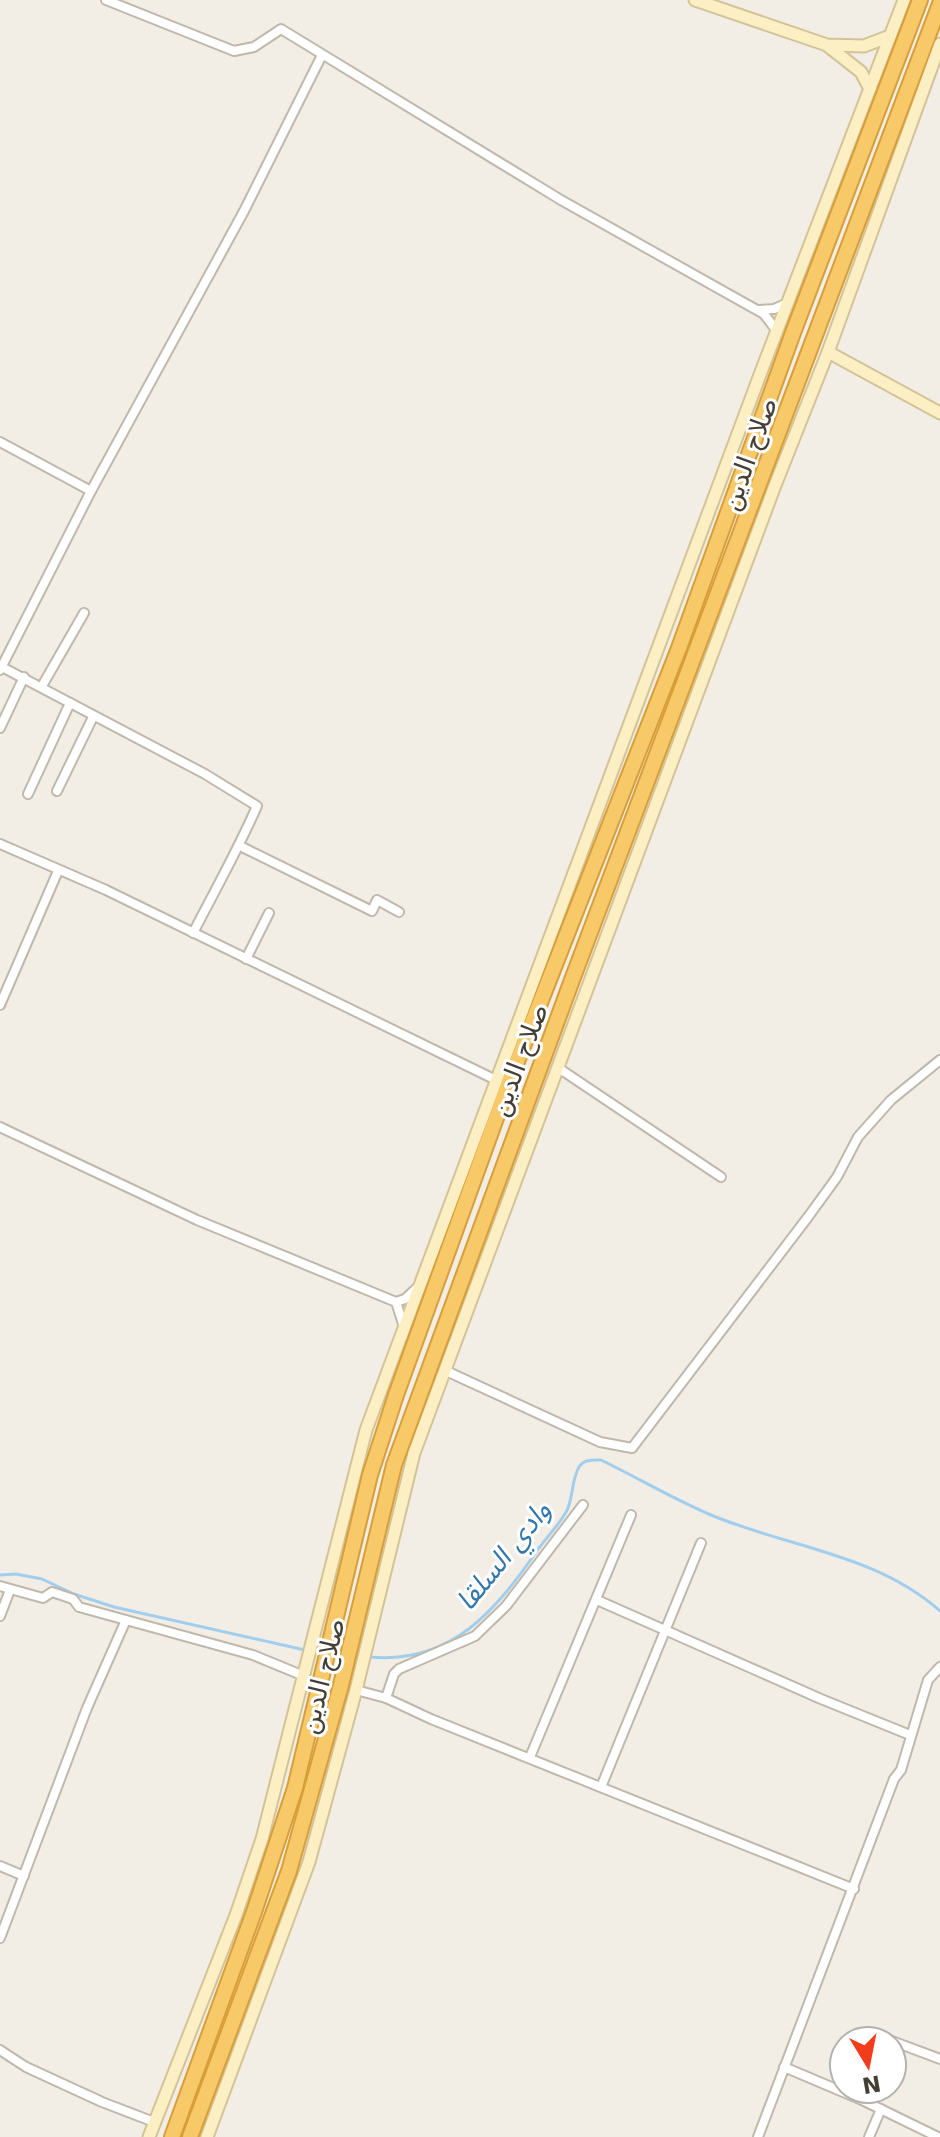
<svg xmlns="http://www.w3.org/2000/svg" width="940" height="2137" font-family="'DejaVu Sans','Noto Sans Arabic',sans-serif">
  <rect width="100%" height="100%" fill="#f2eee5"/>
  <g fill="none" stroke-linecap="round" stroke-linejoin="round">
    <!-- stream -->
    <g stroke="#a2ceed" stroke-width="3">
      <polyline points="0,1575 16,1574 42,1579 74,1594 114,1607 305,1650"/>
      <path d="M369 1657C452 1665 496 1610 539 1548 547 1537 564 1519 568 1508 573 1495 572 1479 579 1467 584 1459 593 1460 601 1460 638 1478 673 1499 711 1515 787 1547 876 1554 940 1611"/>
    </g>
    <defs>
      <g id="street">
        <polyline points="106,0 234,51 254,47 281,29 561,200 764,314 777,331"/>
        <polyline points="759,310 774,309 788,303"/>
        <polyline points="0,442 91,491"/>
        <path d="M2 667 205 774 257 806C238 850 215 890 193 933"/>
        <polyline points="0,670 91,491 244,211 322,55"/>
        <polyline points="42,686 84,613"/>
        <polyline points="0,728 24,677"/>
        <polyline points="57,791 93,717"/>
        <polyline points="28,794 70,703"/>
        <polyline points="0,844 106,890 496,1080"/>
        <polyline points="240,846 372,911 377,900 399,912"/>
        <polyline points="246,959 269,913"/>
        <polyline points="0,1005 58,871"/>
        <polyline points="557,1067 721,1177"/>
        <polyline points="0,1127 197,1220 396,1302 404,1327"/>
        <polyline points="396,1302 405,1299 418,1287"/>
        <polyline points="444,1370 600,1442 632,1448 808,1217 837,1177 858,1137 891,1100 940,1060"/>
        <polyline points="0,1586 43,1598 52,1592 73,1599 79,1607 126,1620"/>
        <polyline points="597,1600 821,1699 910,1735"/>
        <polyline points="0,1616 10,1590"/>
        <polyline points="356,1690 386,1698 431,1719 854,1889"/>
        <polyline points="386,1698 394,1674 399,1669 475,1636 506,1606 583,1505"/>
        <polyline points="530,1757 631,1515"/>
        <polyline points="601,1787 701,1543"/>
        <polyline points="0,1866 24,1876"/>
        <polyline points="0,1938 87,1708 126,1620 253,1655 304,1676"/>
        <polyline points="892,2041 940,2059"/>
        <polyline points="0,2050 26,2067 102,2102 154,2122"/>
        <polyline points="784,2067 862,2100 938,2137"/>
        <polyline points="862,2100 868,2089"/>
        <polyline points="758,2137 894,1779 901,1770 928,1680 940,1667"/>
        <polyline points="869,2137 881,2109"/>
      </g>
      <g id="secondary">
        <polyline points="695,0 827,45 864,46 890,36"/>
        <polyline points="828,46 861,72 870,89"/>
        <polyline points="828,352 940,413"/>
        <polyline points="149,2137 236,1915 262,1839 366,1430 761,372 904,0"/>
        <polyline points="207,2137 309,1862 356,1690 414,1453 774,488 828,352 940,44"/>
      </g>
      <g id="highway">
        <polyline points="172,2137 254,1912 295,1788 370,1475 396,1395 509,1082 679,648 794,330 920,0"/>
        <polyline points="190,2137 289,1871 341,1685 394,1465 572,980 940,4"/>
      </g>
    </defs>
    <!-- street casing -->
    <use href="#street" stroke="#c0b8ab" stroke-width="12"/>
    <!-- secondary casing -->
    <use href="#secondary" stroke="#d3c398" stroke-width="15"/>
    <!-- highway casing -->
    <use href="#highway" stroke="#d79e39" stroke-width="18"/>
    <!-- street -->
    <use href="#street" stroke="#fff" stroke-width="8"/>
    <!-- secondary -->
    <use href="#secondary" stroke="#fcefc4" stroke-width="11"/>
    <!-- highway -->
    <use href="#highway" stroke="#f8c969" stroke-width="14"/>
  </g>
  <g text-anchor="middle" stroke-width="6" stroke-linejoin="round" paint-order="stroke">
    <!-- street labels -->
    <g font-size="26" fill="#443e35" stroke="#fff">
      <text transform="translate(749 454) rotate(-70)" y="9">صلاح الدين</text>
      <text transform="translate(519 1060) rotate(-69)" y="9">صلاح الدين</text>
      <text transform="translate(322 1676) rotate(-76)" y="9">صلاح الدين</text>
    </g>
    <!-- water labels -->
    <g font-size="28" font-style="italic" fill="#3277ab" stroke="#fff">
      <text transform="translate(503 1555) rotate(-51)" y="10">وادي السلقا</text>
    </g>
  </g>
  <!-- north arrow -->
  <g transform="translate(868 2065) rotate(170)"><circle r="38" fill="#ffffff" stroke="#b4b2ae" stroke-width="2"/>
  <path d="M0-6L14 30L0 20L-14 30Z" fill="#f23d1c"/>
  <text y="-12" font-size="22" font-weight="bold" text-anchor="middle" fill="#443e35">N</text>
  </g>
</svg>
